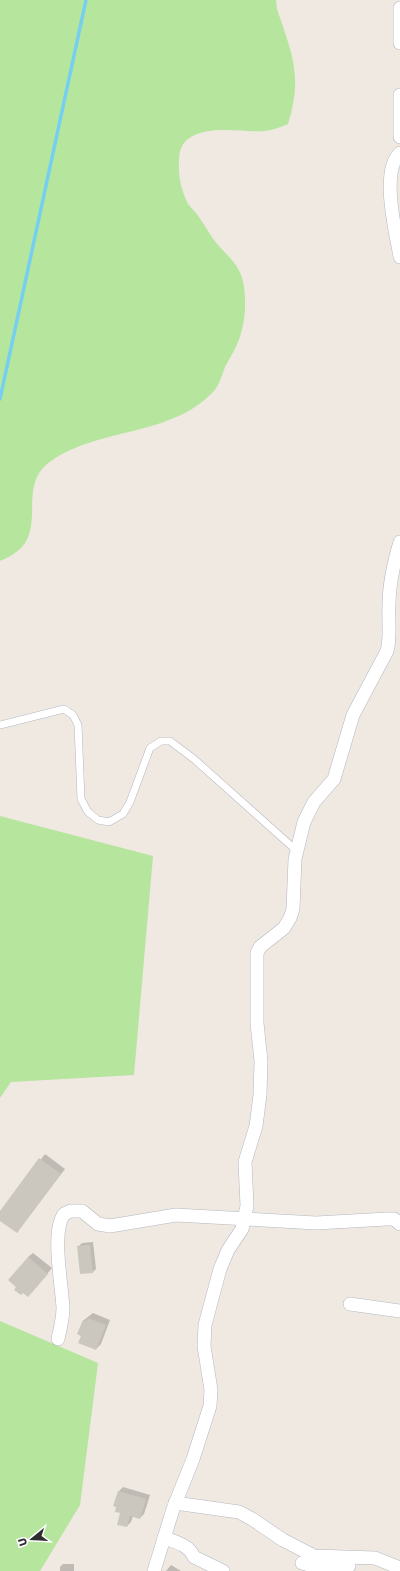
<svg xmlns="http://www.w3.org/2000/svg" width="400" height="1571" font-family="Poppins,sans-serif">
  <rect width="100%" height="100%" fill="#efe9e1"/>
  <!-- green -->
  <g fill="#b6e59e">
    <path d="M0 0H276L277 9C292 54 303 76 288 124 281 127 273 130 265 131 241 133 209 124 188 139 181 144 179 153 179 161 178 176 181 190 188 204 191 208 196 212 199 217 204 224 209 233 214 240 223 252 236 261 241 275 247 291 246 317 241 333 238 345 231 356 225 367 222 375 219 386 213 392 170 437 100 427 51 461 20 482 41 518 25 543 19 552 9 557 0 561Z"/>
    <polygon points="0,816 153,856 134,1075 11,1082 0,1098"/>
    <polygon points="0,1321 98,1363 80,1505 40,1571 0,1571"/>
  </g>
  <!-- shadow -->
  <g fill="#0003">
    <polygon points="45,1154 65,1169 17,1232 0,1219 0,1213"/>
    <polygon points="93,1242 96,1269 93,1272 79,1246 82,1243"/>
    <polygon points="33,1253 52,1268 33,1291 28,1257"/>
    <polygon points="93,1313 110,1320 101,1344 96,1349 79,1334 84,1320"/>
    <polygon points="123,1487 150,1495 144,1514 140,1518 133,1516 131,1522 127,1526 121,1512 119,1491"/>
    <polygon points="63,1564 74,1564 74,1571 60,1571 60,1567"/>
    <polygon points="171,1565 181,1571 166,1571"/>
  </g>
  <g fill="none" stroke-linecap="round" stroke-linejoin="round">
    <!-- stream -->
    <polyline stroke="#75cff0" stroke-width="3.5" points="0,399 86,0"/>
  </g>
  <!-- building -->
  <g fill="#cbc7bf">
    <polygon points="39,1158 61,1174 17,1233 0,1221 0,1211"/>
    <polygon points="90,1245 93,1273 80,1274 77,1246"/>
    <polygon points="28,1257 48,1274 28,1297 23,1293 21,1295 14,1290 16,1287 8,1280"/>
    <polygon points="88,1318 106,1325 96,1350 78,1343 81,1336 77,1334 83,1320 86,1321"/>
    <polygon points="118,1491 146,1499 140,1519 130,1516 127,1527 117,1525 120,1513 115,1512 116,1507 113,1506"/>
  </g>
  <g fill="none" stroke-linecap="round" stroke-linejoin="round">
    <defs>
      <polyline id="lane" points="0,725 64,709 73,715 78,725 81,799 88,812 98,820 109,822 123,814 130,802 150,748 161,741 170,741 194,759 297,851"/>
      <g id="street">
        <polyline points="400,8 400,43"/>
        <polyline points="400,95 400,137"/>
        <path d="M400 153C380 172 396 232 400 257"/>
        <polyline points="350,1304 400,1311"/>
        <path d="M58 1339C60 1329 63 1319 63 1308 62 1285 51 1232 64 1214L71 1211H82L98 1224 110 1226 176 1215 316 1223 387 1219H394L400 1224"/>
        <polyline points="175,1503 239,1512 252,1519 283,1540 314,1556 375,1558 400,1568"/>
        <path d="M164 1538C176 1542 189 1545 194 1557L223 1571"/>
        <polyline points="302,1563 313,1566 349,1566"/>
        <path d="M154 1571 173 1509 193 1459 210 1406 211 1390 204 1346 205 1325 220 1269 228 1250 242 1229 247 1206 245 1162 256 1126 260 1095 261 1061 257 1023V953L260 947 284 928 290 918 293 909 295 859 304 822 314 802 334 779 353 715 387 651C391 637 388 621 389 605 389 584 394 562 400 542"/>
      </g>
    </defs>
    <!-- lane casing -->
    <use href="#lane" stroke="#b4b7c1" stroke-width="8"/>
    <!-- street casing -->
    <use href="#street" stroke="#b4b7c1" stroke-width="14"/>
    <!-- lane -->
    <use href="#lane" stroke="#fff" stroke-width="7"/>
    <!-- street -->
    <use href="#street" stroke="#fff" stroke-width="13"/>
  </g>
  <!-- north arrow -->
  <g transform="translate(32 1539) rotate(252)" stroke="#ffffff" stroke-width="3" paint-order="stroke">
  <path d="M0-3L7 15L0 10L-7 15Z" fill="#2e2e2e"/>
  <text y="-6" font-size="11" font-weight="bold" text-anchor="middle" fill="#2e2e2e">U</text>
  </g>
</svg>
